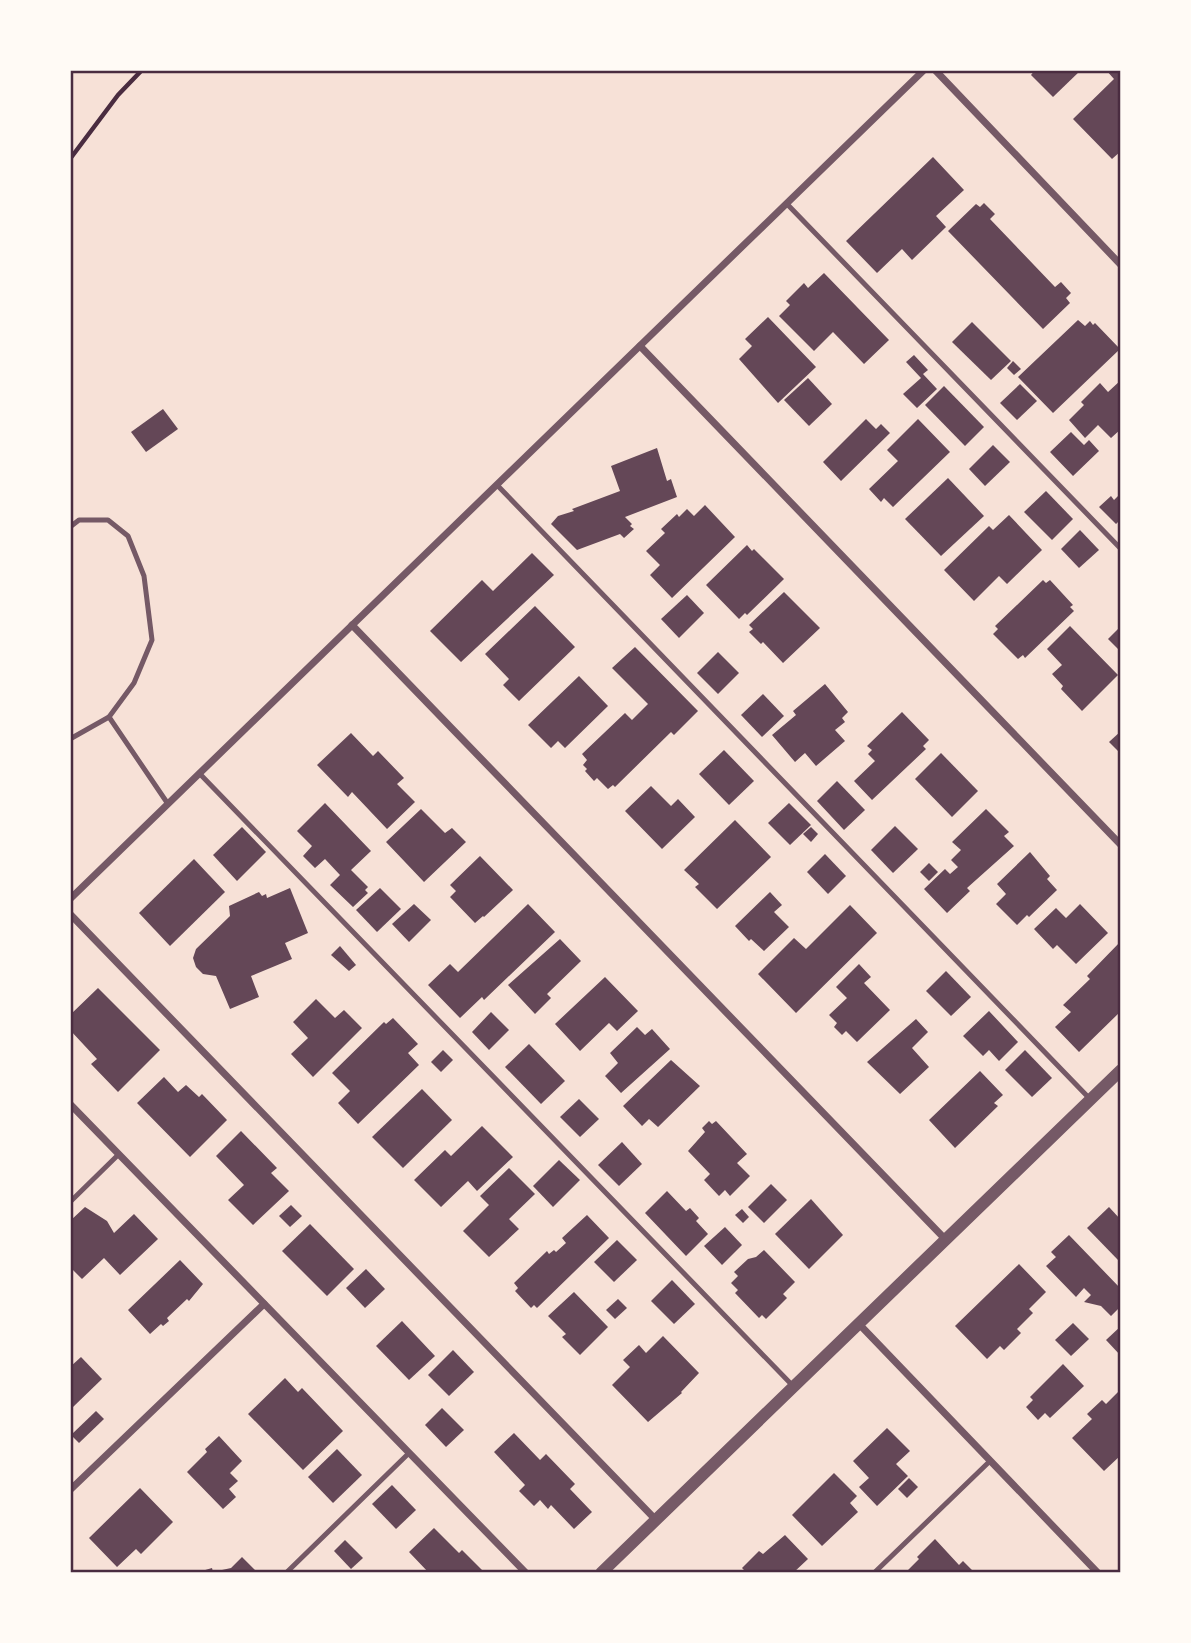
<svg xmlns="http://www.w3.org/2000/svg" width="1191" height="1643" font-family="Arial,sans-serif">
  <rect width="100%" height="100%" fill="#f7e1d7"/>
  <!-- building -->
  <g fill="#644757">
    <polygon points="1035,70 1081,70 1053,97 1031,75"/>
    <polygon points="1106,70 1121,70 1121,151 1112,159 1073,119 1114,79"/>
    <polygon points="933,157 964,190 936,216 946,227 912,260 902,249 877,273 846,241"/>
    <polygon points="984,203 995,214 990,219 1055,287 1061,282 1071,293 1066,298 1070,303 1043,329 948,231 976,204 980,207"/>
    <polygon points="824,273 889,340 864,364 833,332 814,351 779,316 790,305 786,301 804,283 808,288"/>
    <polygon points="768,317 816,367 778,403 739,359 752,346 745,339"/>
    <polygon points="1078,320 1085,326 1090,321 1093,325 1095,323 1120,349 1053,413 1018,377"/>
    <polygon points="972,322 1011,361 991,380 952,342"/>
    <polygon points="914,355 928,370 923,374 937,389 917,408 903,394 921,378 906,362"/>
    <polygon points="1013,361 1021,369 1014,375 1007,368"/>
    <polygon points="808,378 832,404 809,426 784,400"/>
    <polygon points="1121,380 1121,429 1111,438 1098,425 1085,438 1069,420 1084,405 1081,402 1100,383 1108,392"/>
    <polygon points="1020,384 1037,401 1017,420 1000,403"/>
    <polygon points="944,386 984,427 965,446 925,405"/>
    <polygon points="163,409 178,429 146,452 131,432"/>
    <polygon points="866,419 876,429 881,424 890,433 841,481 823,462"/>
    <polygon points="918,419 950,452 893,507 884,498 881,502 869,489 898,461 887,450"/>
    <polygon points="1071,432 1084,445 1089,440 1099,451 1073,476 1050,452"/>
    <polygon points="993,445 1010,462 985,486 969,469"/>
    <polygon points="657,448 667,481 671,479 677,497 625,517 632,524 630,526 634,529 624,538 620,534 577,550 551,524 558,516 574,511 572,509 620,491 611,466"/>
    <polygon points="948,478 984,516 941,556 905,519"/>
    <polygon points="1046,491 1073,519 1052,540 1024,512"/>
    <polygon points="1121,493 1121,519 1116,524 1099,507 1111,496 1114,500"/>
    <polygon points="705,505 735,537 672,598 650,575 660,565 646,551 665,533 661,529 677,514 679,517 687,509 694,516"/>
    <polygon points="1009,515 1042,550 1007,584 999,576 974,601 944,570 989,526 993,530"/>
    <polygon points="1080,530 1099,550 1079,568 1061,549"/>
    <polygon points="747,545 752,551 754,549 784,579 747,615 745,613 739,619 706,585"/>
    <polygon points="532,553 554,575 461,662 430,631 482,580 493,591"/>
    <polygon points="1043,580 1046,583 1050,580 1073,605 1070,607 1074,611 1025,658 1023,655 1018,659 993,634 998,629 995,626"/>
    <polygon points="784,592 820,628 783,663 763,642 761,644 749,632 753,629 749,625"/>
    <polygon points="687,595 704,613 679,638 661,619"/>
    <polygon points="535,606 575,647 519,701 503,685 509,679 485,654"/>
    <polygon points="1070,626 1118,675 1082,711 1061,689 1063,686 1052,674 1062,665 1047,649"/>
    <polygon points="1121,626 1121,652 1108,639"/>
    <polygon points="635,647 698,711 674,735 671,732 615,787 613,785 608,789 597,778 594,781 585,771 587,769 583,765 587,760 582,754 625,713 632,720 648,704 612,668"/>
    <polygon points="718,652 739,673 718,694 697,673"/>
    <polygon points="579,676 608,706 565,748 558,741 551,748 528,725"/>
    <polygon points="825,684 848,712 842,718 845,722 835,730 845,741 816,766 805,753 795,762 772,735 796,715 793,711"/>
    <polygon points="763,694 784,716 762,737 741,715"/>
    <polygon points="902,712 929,740 923,746 926,749 872,800 854,781 875,761 868,754 872,750 867,746"/>
    <polygon points="1121,731 1121,754 1109,742"/>
    <polygon points="351,733 373,756 378,751 404,778 397,784 415,802 387,829 352,792 348,797 317,765"/>
    <polygon points="724,750 754,781 729,805 699,774"/>
    <polygon points="941,753 978,791 952,817 915,779"/>
    <polygon points="837,781 865,810 844,830 817,801"/>
    <polygon points="651,786 671,806 678,799 695,817 662,849 625,811"/>
    <polygon points="325,803 371,851 351,870 368,887 365,890 368,893 353,907 330,885 340,875 325,859 315,868 303,856 312,846 297,831"/>
    <polygon points="789,803 811,825 790,845 768,823"/>
    <polygon points="421,809 445,833 452,828 466,842 424,882 386,842"/>
    <polygon points="986,809 1009,832 1004,836 1014,846 967,888 970,891 947,913 924,889 945,869 950,874 958,867 951,860 961,850 952,842"/>
    <polygon points="735,820 771,857 717,909 695,887 699,884 684,870"/>
    <polygon points="895,826 918,849 893,873 871,850"/>
    <polygon points="242,827 266,852 237,881 213,855"/>
    <polygon points="811,827 818,834 811,842 803,834"/>
    <polygon points="1030,852 1050,876 1047,879 1057,890 1029,917 1027,915 1017,925 996,904 1006,894 997,884"/>
    <polygon points="825,854 846,876 828,894 807,872"/>
    <polygon points="480,856 513,890 484,917 483,916 475,923 450,897 456,891 450,885"/>
    <polygon points="194,859 225,892 170,946 139,913"/>
    <polygon points="929,863 938,872 929,881 920,872"/>
    <polygon points="290,888 308,933 285,943 292,959 251,976 259,997 230,1009 216,976 203,974 196,967 193,958 196,949 230,916 229,906 259,892 262,896 266,894 267,898"/>
    <polygon points="380,888 401,909 377,932 356,910"/>
    <polygon points="770,892 782,905 774,912 789,927 764,951 751,939 749,941 735,926"/>
    <polygon points="414,904 431,920 409,942 392,924"/>
    <polygon points="528,904 555,932 484,1000 482,997 460,1018 428,985 450,964 458,972"/>
    <polygon points="1080,904 1108,933 1076,964 1057,945 1053,949 1034,929 1056,908 1066,918"/>
    <polygon points="850,905 877,933 796,1013 758,974 794,938 806,949"/>
    <polygon points="560,939 581,961 547,994 551,998 535,1014 508,985"/>
    <polygon points="1121,941 1121,1011 1079,1052 1055,1027 1071,1012 1063,1005 1090,979 1087,976"/>
    <polygon points="340,946 356,965 349,971 331,955"/>
    <polygon points="859,964 871,977 864,983 890,1010 857,1042 846,1031 842,1035 834,1027 837,1023 829,1015 847,998 836,987"/>
    <polygon points="946,971 971,997 951,1016 926,991"/>
    <polygon points="605,977 638,1011 617,1031 609,1023 580,1051 555,1024"/>
    <polygon points="98,988 160,1050 118,1092 91,1064 97,1059 70,1030 70,1015"/>
    <polygon points="316,999 335,1018 344,1010 362,1028 313,1077 291,1054 308,1038 293,1022"/>
    <polygon points="989,1011 1018,1042 999,1061 989,1050 983,1056 963,1036"/>
    <polygon points="491,1012 509,1030 489,1050 472,1032"/>
    <polygon points="393,1018 418,1044 408,1053 419,1065 358,1124 338,1103 350,1091 332,1073 384,1022 386,1024"/>
    <polygon points="916,1019 928,1032 912,1048 929,1067 900,1094 867,1062"/>
    <polygon points="637,1027 645,1035 652,1029 670,1049 621,1093 605,1076 618,1063 610,1053"/>
    <polygon points="529,1044 565,1081 541,1104 505,1067"/>
    <polygon points="443,1050 453,1060 441,1072 431,1062"/>
    <polygon points="1025,1050 1052,1078 1032,1097 1005,1070"/>
    <polygon points="671,1060 700,1086 658,1127 649,1119 642,1126 623,1106"/>
    <polygon points="980,1071 1003,1095 994,1103 998,1106 955,1148 929,1120"/>
    <polygon points="164,1077 178,1092 186,1085 199,1097 202,1094 227,1120 190,1157 137,1103"/>
    <polygon points="422,1089 452,1120 403,1168 372,1137"/>
    <polygon points="579,1099 599,1119 580,1137 560,1117"/>
    <polygon points="709,1121 712,1124 716,1121 747,1154 737,1163 750,1176 730,1196 725,1190 719,1196 704,1180 710,1174 688,1151 705,1132 702,1128"/>
    <polygon points="482,1126 513,1157 477,1191 468,1181 441,1207 414,1180 445,1150 451,1156"/>
    <polygon points="241,1131 277,1168 271,1173 289,1191 253,1225 228,1200 244,1185 216,1156"/>
    <polygon points="622,1142 642,1164 619,1186 598,1165"/>
    <polygon points="559,1160 580,1180 553,1207 533,1186"/>
    <polygon points="509,1168 535,1194 509,1219 519,1229 489,1257 463,1231 489,1205 480,1196"/>
    <polygon points="771,1184 787,1200 764,1223 748,1207"/>
    <polygon points="667,1191 686,1211 690,1208 699,1218 696,1221 708,1234 686,1256 645,1213"/>
    <polygon points="811,1199 843,1235 809,1269 775,1234"/>
    <polygon points="291,1205 302,1216 290,1227 279,1216"/>
    <polygon points="85,1207 107,1221 114,1233 134,1214 158,1239 120,1275 104,1258 82,1279 70,1267 70,1221"/>
    <polygon points="1109,1207 1121,1220 1121,1257 1118,1260 1087,1228"/>
    <polygon points="742,1209 749,1217 743,1223 735,1215"/>
    <polygon points="587,1215 609,1238 537,1308 534,1305 531,1308 515,1291 518,1288 514,1283 547,1251 549,1254 554,1250 556,1252 566,1243 562,1238"/>
    <polygon points="310,1224 354,1269 327,1296 282,1251"/>
    <polygon points="725,1227 742,1245 722,1265 704,1246"/>
    <polygon points="1069,1235 1121,1289 1121,1306 1111,1316 1101,1306 1084,1302 1091,1295 1084,1288 1076,1297 1046,1266 1056,1257 1051,1252"/>
    <polygon points="617,1240 637,1260 614,1282 594,1262"/>
    <polygon points="764,1250 795,1282 783,1294 787,1298 766,1319 762,1315 759,1318 735,1293 738,1290 731,1283 738,1276 734,1272 748,1259 756,1257"/>
    <polygon points="180,1260 203,1284 189,1301 187,1299 167,1318 169,1321 163,1326 161,1324 150,1334 128,1310"/>
    <polygon points="1019,1264 1046,1292 1029,1309 1033,1313 1017,1329 1021,1333 1004,1350 1000,1346 987,1359 955,1326"/>
    <polygon points="366,1269 385,1289 365,1308 346,1288"/>
    <polygon points="672,1280 695,1304 674,1324 651,1301"/>
    <polygon points="574,1292 608,1327 580,1355 562,1337 566,1334 548,1316"/>
    <polygon points="618,1299 627,1308 615,1319 606,1310"/>
    <polygon points="402,1321 435,1356 409,1380 376,1346"/>
    <polygon points="1073,1323 1089,1339 1071,1356 1055,1340"/>
    <polygon points="1121,1326 1121,1356 1106,1340"/>
    <polygon points="663,1336 699,1373 681,1392 682,1393 648,1422 612,1385 630,1367 623,1360 639,1345 646,1353"/>
    <polygon points="453,1350 474,1372 449,1396 428,1375"/>
    <polygon points="81,1357 102,1379 73,1407 70,1404 70,1367"/>
    <polygon points="1063,1364 1084,1386 1050,1418 1045,1413 1038,1420 1026,1407 1033,1400 1030,1397"/>
    <polygon points="285,1378 298,1392 302,1388 343,1431 303,1470 248,1414"/>
    <polygon points="1119,1391 1121,1393 1121,1455 1104,1471 1072,1438 1092,1419 1087,1414 1102,1400 1106,1404"/>
    <polygon points="442,1408 464,1430 446,1447 425,1425"/>
    <polygon points="96,1411 104,1419 79,1443 71,1435"/>
    <polygon points="887,1428 910,1451 896,1464 908,1476 877,1506 859,1487 869,1478 853,1461"/>
    <polygon points="514,1433 540,1460 546,1454 575,1484 570,1489 592,1512 574,1529 551,1505 548,1509 540,1500 534,1506 519,1491 525,1485 494,1452"/>
    <polygon points="219,1436 242,1461 230,1473 238,1481 229,1489 236,1497 223,1509 187,1472 207,1452 205,1449"/>
    <polygon points="337,1449 362,1475 333,1503 308,1477"/>
    <polygon points="834,1473 857,1496 850,1503 858,1512 822,1546 792,1515"/>
    <polygon points="909,1478 918,1487 907,1498 898,1489"/>
    <polygon points="392,1485 416,1510 396,1529 372,1504"/>
    <polygon points="140,1488 173,1522 141,1554 136,1549 117,1567 89,1538"/>
    <polygon points="434,1528 459,1553 462,1550 483,1571 481,1573 429,1573 409,1552"/>
    <polygon points="785,1535 808,1559 793,1573 747,1573 742,1568 759,1551 763,1554"/>
    <polygon points="935,1539 959,1565 963,1561 973,1571 970,1573 910,1573 908,1570 919,1559 917,1557"/>
    <polygon points="345,1540 363,1558 351,1569 334,1551"/>
    <polygon points="242,1557 258,1573 195,1573 212,1568 213,1572 231,1568"/>
  </g>
  <g fill="none" stroke-linecap="round" stroke-linejoin="round">
    <!-- path -->
    <polyline stroke="#4a2c40" stroke-width="4.5" points="70,159 118,95 142,70"/>
    <!-- service -->
    <g stroke="#755966" stroke-width="5">
      <polyline points="787,204 1121,549"/>
      <polyline points="497,485 1090,1099"/>
      <polyline points="70,527 79,520 108,520 128,536 144,576 152,640 134,683 109,717 70,739"/>
      <polyline points="109,717 168,804"/>
      <polyline points="199,773 794,1387"/>
      <polyline points="70,1202 119,1154"/>
      <polyline points="286,1573 409,1453"/>
      <polyline points="874,1573 990,1461"/>
    </g>
    <!-- minor -->
    <g stroke="#755966" stroke-width="7">
      <polyline points="935,70 1121,265"/>
      <polyline points="640,346 1121,845"/>
      <polyline points="352,625 946,1240"/>
      <polyline points="70,899 924,70"/>
      <polyline points="70,914 656,1520"/>
      <polyline points="70,1104 526,1573"/>
      <polyline points="859,1324 1098,1573"/>
      <polyline points="70,1490 264,1304"/>
    </g>
    <!-- tertiary -->
    <polyline stroke="#755966" stroke-width="12" points="601,1573 1121,1070"/>
  </g>
  <!-- border -->
  <rect width="1191" height="1643" fill="none" stroke="#fffaf5" stroke-width="144"/>
  <rect x="72" y="72" width="1047" height="1499" fill="none" stroke="#4a2c40" stroke-width="2.5"/>
</svg>
